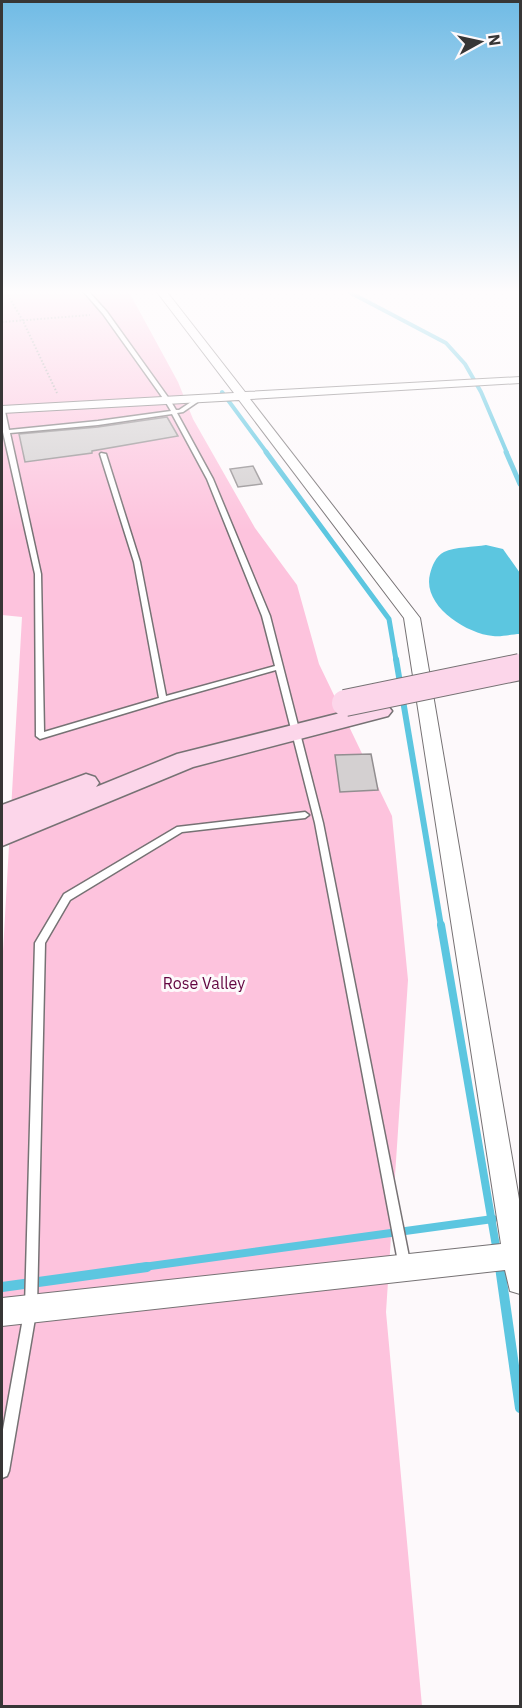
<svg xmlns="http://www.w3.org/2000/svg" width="522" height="1708" font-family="'IBM Plex Sans',sans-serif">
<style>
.green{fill:#fdc3dd}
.water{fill:#5cc6e0}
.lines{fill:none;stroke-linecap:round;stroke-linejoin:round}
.stream-far4{stroke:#5cc6e0;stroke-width:4}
.stream-far3{stroke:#5cc6e0;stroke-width:5}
.stream-far2{stroke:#5cc6e0;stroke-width:6}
.stream-far1{stroke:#5cc6e0;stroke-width:8}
.stream{stroke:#5cc6e0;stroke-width:10}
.building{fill:#d4d0d1;stroke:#928e90;stroke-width:1.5}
.lane-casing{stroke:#767274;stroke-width:3}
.street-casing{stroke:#767274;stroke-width:2}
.secondary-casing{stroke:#767274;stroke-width:3}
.path{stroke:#aba8a9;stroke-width:2;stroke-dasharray:1.5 2;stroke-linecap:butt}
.lane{fill:#fff;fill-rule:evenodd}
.street{fill:#fff;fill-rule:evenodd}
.secondary{fill:#fcd6ea;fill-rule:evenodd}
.secondary-bridge-casing{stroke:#767274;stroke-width:28;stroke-linecap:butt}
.secondary-bridge{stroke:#fcd6ea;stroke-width:26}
.labels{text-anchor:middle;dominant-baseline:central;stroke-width:6;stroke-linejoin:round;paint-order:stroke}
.park-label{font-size:16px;fill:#630641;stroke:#fdf9fb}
</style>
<rect width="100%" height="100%" fill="#fdf9fb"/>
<path class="green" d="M 2,292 L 129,292 L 178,382 L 193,419 L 255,528 L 297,585 L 319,664 L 392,816 L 408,980 L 386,1312 L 422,1706 L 2,1706 L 2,969 L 22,617 L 2,615 Z"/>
<path class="water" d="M 486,545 L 503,549 L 520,573 L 520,634 C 512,634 502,637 493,636 C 465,633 422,605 430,574 C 432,566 436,556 444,552 C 455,547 474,547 486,545 Z"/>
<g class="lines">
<g class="stream-far4">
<path d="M 349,292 L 446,343 L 465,364 L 481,392 L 507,453"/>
<path d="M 222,392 L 267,453"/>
</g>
<g class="stream-far3">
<path d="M 266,452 L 389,619 L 396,660"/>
<path d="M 506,452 L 520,484"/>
</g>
<path class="stream-far2" d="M 396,659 L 441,926"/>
<g class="stream-far1">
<path d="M 441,925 L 497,1252"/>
<path d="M 499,1263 L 500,1268"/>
<path d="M 136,1268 L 493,1219"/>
</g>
<g class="stream">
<path d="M 500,1267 L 520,1408"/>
<path d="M 2,1287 L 147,1267"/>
</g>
</g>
<g class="building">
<path d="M 167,417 L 178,436 L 92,451 L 92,453 L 25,462 L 19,434 L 98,427 Z"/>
<path d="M 253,466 L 262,484 L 238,487 L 230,469 Z"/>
<path d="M 371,754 L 378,790 L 340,792 L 335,755 Z"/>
</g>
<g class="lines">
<defs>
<g id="lane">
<path d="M 84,292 L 89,292 L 107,312 L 170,400 L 176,410 L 179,410 L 197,398 L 202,399 L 183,412 L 177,413 L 213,479 L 270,616 L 323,823 L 411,1267 L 409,1271 L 405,1273 L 401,1271 L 399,1267 L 315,823 L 276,670 L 166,701 L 40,739 L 36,736 L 35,574 L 3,432 L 2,409 L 5,411 L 9,430 L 98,421 L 171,411 L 165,401 L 103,314 ZM 172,414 L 207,479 L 262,616 L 275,666 L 166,696 L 140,562 L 106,454 L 101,453 L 100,454 L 134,562 L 159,698 L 44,732 L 41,574 L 10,433 L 98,425 Z"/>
<path d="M 305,812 L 309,815 L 305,818 L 182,832 L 70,900 L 45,943 L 37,1307 L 9,1471 L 7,1476 L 2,1478 L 2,1435 L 25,1307 L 35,943 L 64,894 L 177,827 Z"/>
</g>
<path id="street" d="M 157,292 L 167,292 L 245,392 L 520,377 L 520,383 L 250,399 L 420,618 L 520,1205 L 520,1294 L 510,1291 L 505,1270 L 2,1326 L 2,1298 L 501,1244 L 404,618 L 239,400 L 2,413 L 2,406 L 234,393 Z"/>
<path id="secondary" d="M 380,703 L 388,706 L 392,711 L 388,716 L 193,767 L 2,846 L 2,805 L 86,774 L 95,777 L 99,783 L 96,787 L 177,754 Z"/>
</defs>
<use href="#lane" class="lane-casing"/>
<use href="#street" class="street-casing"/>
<use href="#secondary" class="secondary-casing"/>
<g class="path">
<path d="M 6,292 L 23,321 L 57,393"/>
<path d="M 2,322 L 90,315"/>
</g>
<use href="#lane" class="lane"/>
<use href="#street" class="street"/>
<use href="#secondary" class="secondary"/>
<defs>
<path id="secondary-bridge" d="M 345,703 L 520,667"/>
</defs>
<use href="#secondary-bridge" class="secondary-bridge-casing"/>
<use href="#secondary-bridge" class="secondary-bridge"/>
</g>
<linearGradient id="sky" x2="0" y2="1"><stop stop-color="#70bbe5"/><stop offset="0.55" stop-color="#fefcfd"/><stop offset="1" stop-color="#fefcfd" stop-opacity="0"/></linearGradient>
<rect width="522" height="531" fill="url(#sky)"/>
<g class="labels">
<g class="park-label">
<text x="204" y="983">Rose Valley</text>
</g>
</g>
<rect width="522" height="1708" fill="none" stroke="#373636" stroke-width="6"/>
<g transform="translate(480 42) rotate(82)" stroke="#fdf9fb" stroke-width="4.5" paint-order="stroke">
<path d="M0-4.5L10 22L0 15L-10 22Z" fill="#373636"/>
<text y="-9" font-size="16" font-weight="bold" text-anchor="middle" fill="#373636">N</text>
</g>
</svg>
